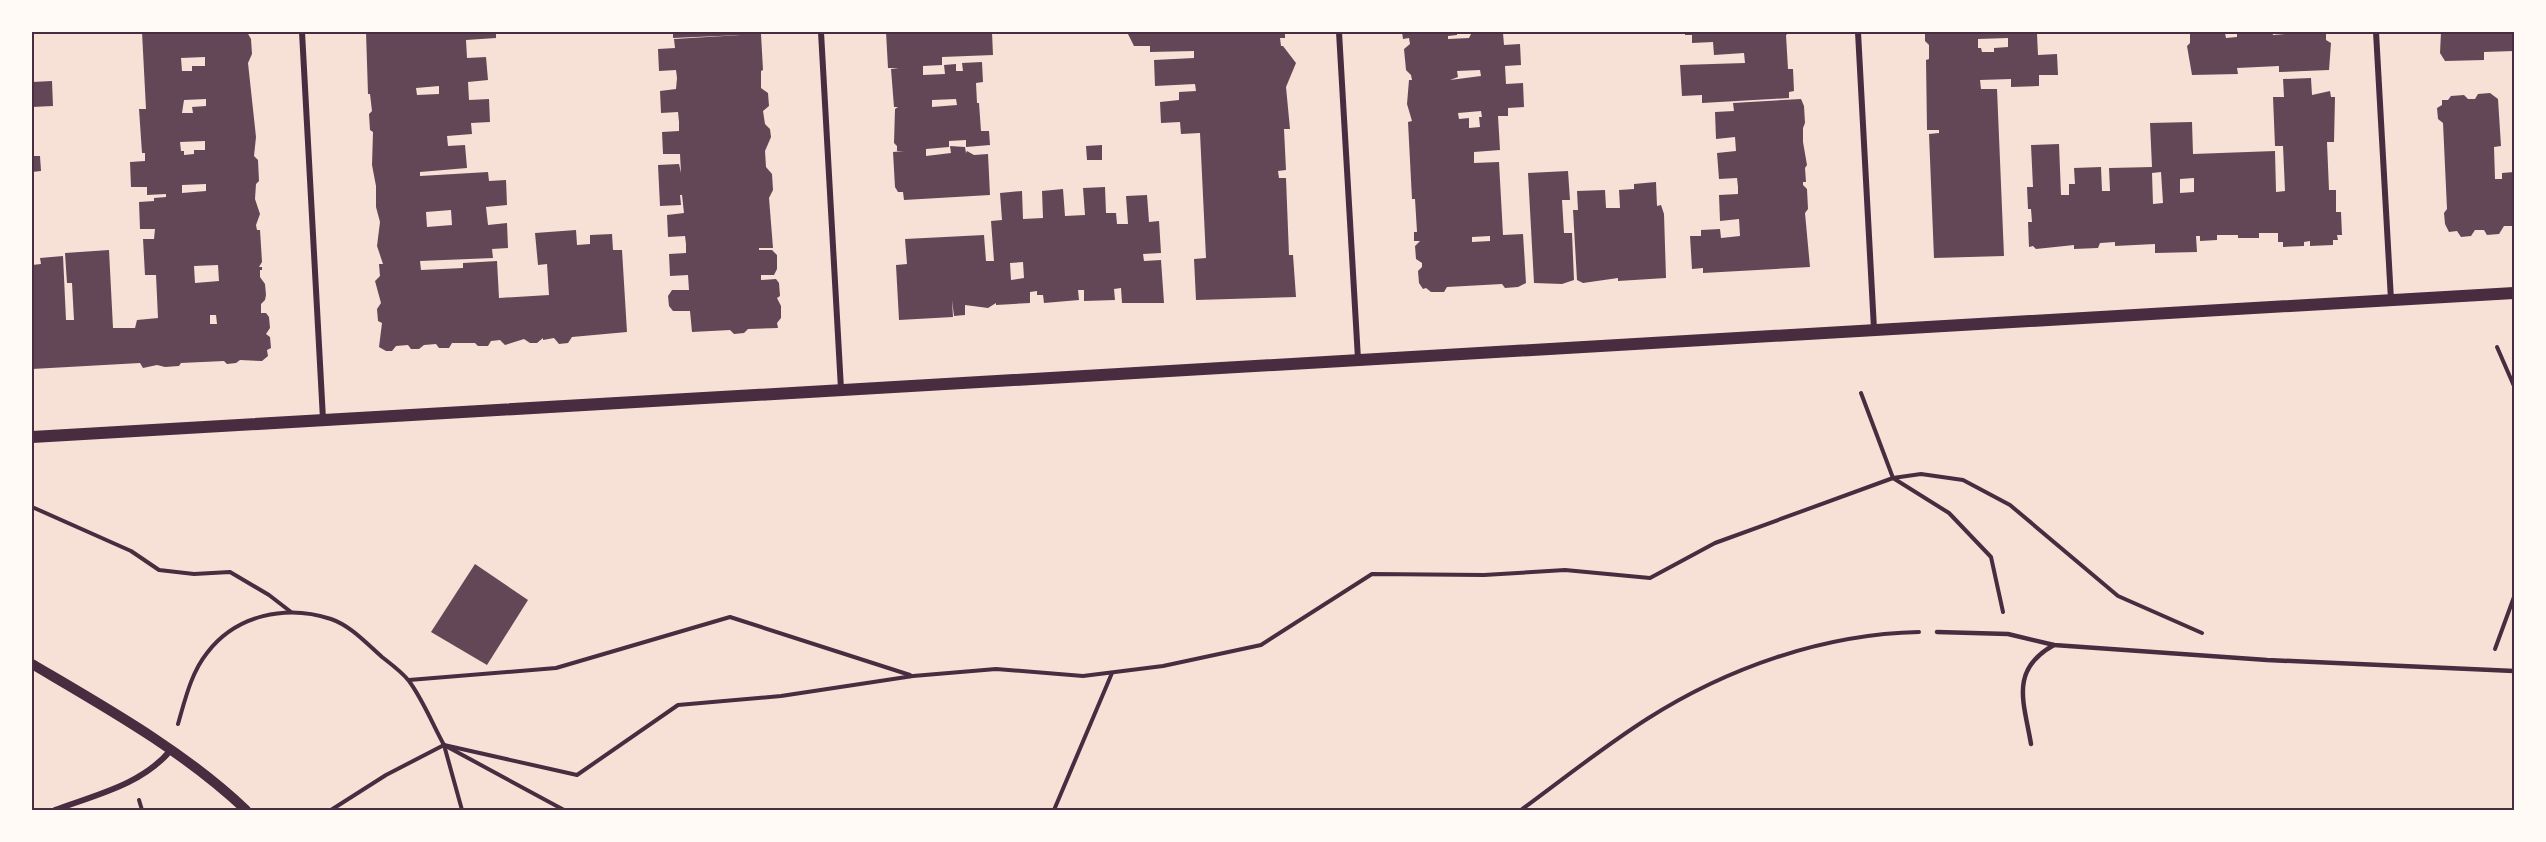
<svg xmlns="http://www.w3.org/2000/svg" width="2546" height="842" font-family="Helvetica,sans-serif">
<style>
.building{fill:#644757;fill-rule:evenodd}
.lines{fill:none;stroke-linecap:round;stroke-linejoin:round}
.path{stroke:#4a2c40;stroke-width:4}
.service{stroke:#4a2c40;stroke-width:4.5}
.minor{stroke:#4a2c40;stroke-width:6}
.tertiary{stroke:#4a2c40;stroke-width:10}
.secondary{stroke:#4a2c40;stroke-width:12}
.neatline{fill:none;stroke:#4a2c40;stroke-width:2}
</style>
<rect width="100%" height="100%" fill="#f7e1d7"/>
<g class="building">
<path d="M 142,32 L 247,32 L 251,39 L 252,54 L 248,63 L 256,137 L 254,156 L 258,160 L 259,181 L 256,184 L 255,199 L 260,214 L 256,225 L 257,230 L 260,230 L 262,262 L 259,267 L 262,267 L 262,270 L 260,270 L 260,277 L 265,284 L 266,295 L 265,300 L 261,304 L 261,313 L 266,313 L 269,317 L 270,328 L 266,334 L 270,337 L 271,348 L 267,350 L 268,356 L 262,361 L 240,360 L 236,363 L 227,364 L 224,361 L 181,363 L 179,366 L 165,367 L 157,365 L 143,368 L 140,363 L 32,369 L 32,265 L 41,264 L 40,258 L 63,256 L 66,320 L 74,320 L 72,283 L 67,283 L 65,253 L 109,250 L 113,328 L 135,328 L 137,320 L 158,318 L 156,275 L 145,275 L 143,239 L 154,239 L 155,229 L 140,229 L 139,202 L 154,201 L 154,198 L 166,197 L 166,194 L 147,195 L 147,187 L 131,187 L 130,162 L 145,161 L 145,153 L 142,153 L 139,109 L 146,109 ZM 205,57 L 205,66 L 192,66 L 192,71 L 182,71 L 181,58 ZM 206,99 L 206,106 L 192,107 L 193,113 L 182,113 L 184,100 ZM 205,141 L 205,150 L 194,150 L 194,154 L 184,155 L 184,151 L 181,151 L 180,142 ZM 206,184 L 206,191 L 182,193 L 182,185 ZM 218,265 L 219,281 L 195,283 L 194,266 ZM 210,315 L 216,315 L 217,324 L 210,324 Z"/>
<path d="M 366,32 L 496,32 L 496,38 L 466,40 L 467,58 L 486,57 L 488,80 L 468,82 L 469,100 L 489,99 L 490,122 L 471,123 L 472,134 L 447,136 L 448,146 L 465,145 L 467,168 L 420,172 L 420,176 L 488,172 L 489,181 L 506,180 L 507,205 L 486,207 L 488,225 L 507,223 L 508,248 L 492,249 L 493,258 L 420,261 L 421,270 L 463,268 L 463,263 L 497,261 L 499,298 L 549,295 L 547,264 L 538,265 L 535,233 L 576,230 L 577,245 L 590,244 L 590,235 L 612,234 L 613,250 L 622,250 L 627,332 L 572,337 L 568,343 L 559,344 L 554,338 L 543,340 L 543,338 L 537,343 L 530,343 L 524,339 L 505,345 L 500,340 L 491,341 L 488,346 L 478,346 L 475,343 L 452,343 L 449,348 L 439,348 L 436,344 L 424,345 L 419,349 L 411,349 L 408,345 L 396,346 L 392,351 L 386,351 L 379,347 L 382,323 L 378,321 L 377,309 L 381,303 L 375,281 L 380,276 L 379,264 L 383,264 L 377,246 L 380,222 L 376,207 L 376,186 L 372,165 L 373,132 L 370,130 L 369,114 L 372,111 L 370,94 L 368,94 ZM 439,86 L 439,94 L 417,95 L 416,88 ZM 451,210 L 452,225 L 427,227 L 426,212 Z"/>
<path d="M 673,32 L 758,32 L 761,34 L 763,70 L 761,71 L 761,88 L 768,93 L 769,106 L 763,111 L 765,124 L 770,129 L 771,137 L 765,151 L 766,167 L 772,174 L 773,190 L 769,198 L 773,248 L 759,248 L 759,250 L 772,250 L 777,255 L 777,269 L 774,275 L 761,275 L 761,280 L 776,279 L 779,283 L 780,296 L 777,298 L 781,306 L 781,318 L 777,323 L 778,328 L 748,329 L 744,333 L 734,334 L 730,330 L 692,332 L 690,311 L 673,311 L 669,306 L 668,296 L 672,290 L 689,290 L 688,275 L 670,276 L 669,254 L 686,253 L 686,244 L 685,236 L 668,237 L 667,215 L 684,213 L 682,195 L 680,195 L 681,205 L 660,206 L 658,165 L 679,164 L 681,173 L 680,154 L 663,154 L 662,132 L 679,131 L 679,122 L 678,112 L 661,113 L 660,91 L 676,89 L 677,78 L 676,70 L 659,71 L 658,49 L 675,48 L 674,39 L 741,35 L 673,38 Z"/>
<path d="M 886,32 L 992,32 L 993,55 L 942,57 L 942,65 L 923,66 L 923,75 L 945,74 L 944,65 L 956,64 L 956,71 L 963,71 L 962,63 L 982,62 L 983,82 L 976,83 L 977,103 L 979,103 L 981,131 L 989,131 L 990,145 L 966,147 L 966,140 L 949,141 L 949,147 L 926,149 L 926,156 L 951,153 L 950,146 L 965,147 L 966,153 L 967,151 L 974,155 L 988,154 L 990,195 L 904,200 L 903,192 L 898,192 L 895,187 L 893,152 L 904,151 L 897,151 L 897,146 L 894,143 L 895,109 L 898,107 L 894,107 L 891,69 L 899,68 L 888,68 ZM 956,99 L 957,105 L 932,107 L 932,100 Z"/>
<path d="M 1127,32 L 1285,32 L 1285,38 L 1280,38 L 1281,46 L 1283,46 L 1296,63 L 1286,87 L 1290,129 L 1284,129 L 1286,170 L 1278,171 L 1279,178 L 1286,178 L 1289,255 L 1293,255 L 1296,297 L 1196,300 L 1194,259 L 1206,258 L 1200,133 L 1181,134 L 1180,122 L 1161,123 L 1160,102 L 1179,100 L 1179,92 L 1196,91 L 1195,84 L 1155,86 L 1154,60 L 1194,58 L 1194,51 L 1150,52 L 1150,46 L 1134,46 Z"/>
<path d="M 1402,32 L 1457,32 L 1457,35 L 1448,36 L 1448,39 L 1469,38 L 1472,32 L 1488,32 L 1489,34 L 1503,33 L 1504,45 L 1520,44 L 1521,65 L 1505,66 L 1506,84 L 1523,83 L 1524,107 L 1508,108 L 1508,116 L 1498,116 L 1500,150 L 1474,152 L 1474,163 L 1499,162 L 1503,235 L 1523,234 L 1526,283 L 1518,287 L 1505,288 L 1502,284 L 1447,287 L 1444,292 L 1431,292 L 1426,288 L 1423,289 L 1419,283 L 1418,271 L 1422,267 L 1422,263 L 1416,259 L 1415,246 L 1420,241 L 1414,241 L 1414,232 L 1417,232 L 1415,199 L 1412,199 L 1408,122 L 1412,121 L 1407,104 L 1409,80 L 1412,80 L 1411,75 L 1406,70 L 1404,49 L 1410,44 L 1409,38 L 1403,39 ZM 1480,70 L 1481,76 L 1450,80 L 1458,77 L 1457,71 ZM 1481,111 L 1482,117 L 1479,117 L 1480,127 L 1469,128 L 1469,118 L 1459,119 L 1458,113 ZM 1490,236 L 1490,241 L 1472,242 L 1472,237 Z"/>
<path d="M 1685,32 L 1790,32 L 1786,35 L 1788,69 L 1793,69 L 1794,91 L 1789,92 L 1789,98 L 1702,103 L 1702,95 L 1682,96 L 1680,65 L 1745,63 L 1744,53 L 1714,55 L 1713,42 L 1692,43 L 1692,35 L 1685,35 Z"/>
<path d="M 1925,32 L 2060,32 L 2060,33 L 2037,34 L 2038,55 L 2057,54 L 2058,75 L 2039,75 L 2039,86 L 2011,87 L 2011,79 L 1980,80 L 1981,89 L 1997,89 L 2004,256 L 1934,258 L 1929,134 L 1939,133 L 1939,130 L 1927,130 L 1926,60 L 1929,59 L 1929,45 L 1925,41 ZM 2008,38 L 2008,47 L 1994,48 L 1994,52 L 1982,52 L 1981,48 L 1978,48 L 1978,39 Z"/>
<path d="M 2237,32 L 2272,32 L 2273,35 L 2285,34 L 2284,32 L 2326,32 L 2326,40 L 2331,43 L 2329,70 L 2279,72 L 2279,66 L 2237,68 L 2238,74 L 2192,75 L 2187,46 L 2190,43 L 2190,34 L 2225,33 L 2226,38 L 2237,37 Z"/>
<path d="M 2441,32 L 2514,32 L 2514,51 L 2484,52 L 2484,60 L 2445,61 L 2440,53 Z"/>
<path d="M 2311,78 L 2312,95 L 2330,91 L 2331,97 L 2335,97 L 2334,142 L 2327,142 L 2329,190 L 2336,190 L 2336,212 L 2341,212 L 2342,235 L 2337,235 L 2338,240 L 2333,240 L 2333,245 L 2310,246 L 2310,241 L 2304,242 L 2304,246 L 2283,247 L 2283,242 L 2278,242 L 2278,233 L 2259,233 L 2259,238 L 2238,238 L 2238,235 L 2217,235 L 2217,240 L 2200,241 L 2200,236 L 2196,236 L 2197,252 L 2155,253 L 2155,244 L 2115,246 L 2115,242 L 2100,243 L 2098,248 L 2074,249 L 2074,245 L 2036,249 L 2033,246 L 2029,247 L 2028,222 L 2032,222 L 2031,209 L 2028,209 L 2027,187 L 2033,187 L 2031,145 L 2059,144 L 2061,195 L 2069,195 L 2069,184 L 2075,184 L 2074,168 L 2101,167 L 2102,191 L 2110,191 L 2109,168 L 2152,167 L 2150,123 L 2192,122 L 2193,154 L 2275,151 L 2276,192 L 2285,191 L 2283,146 L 2275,146 L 2273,97 L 2284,97 L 2283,79 ZM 2161,172 L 2163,203 L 2153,204 L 2152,173 ZM 2194,178 L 2194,192 L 2180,193 L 2180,179 Z"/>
<path d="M 52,81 L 53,106 L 32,107 L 32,82 Z"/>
<path d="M 2490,93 L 2498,99 L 2501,146 L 2494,147 L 2495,179 L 2502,179 L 2502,173 L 2514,172 L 2514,226 L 2504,226 L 2499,234 L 2487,235 L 2484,230 L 2475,230 L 2471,236 L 2461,237 L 2457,231 L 2449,232 L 2445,224 L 2444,213 L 2447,209 L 2443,123 L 2438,119 L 2437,108 L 2442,105 L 2442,100 L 2448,100 L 2451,96 L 2464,95 L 2468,99 L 2475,99 L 2478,94 Z"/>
<path d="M 1801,99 L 1804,106 L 1805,123 L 1803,128 L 1803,142 L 1807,165 L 1805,168 L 1806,182 L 1803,182 L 1803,185 L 1807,189 L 1808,209 L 1805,213 L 1810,267 L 1703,273 L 1703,268 L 1692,269 L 1690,236 L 1701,236 L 1701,230 L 1720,229 L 1721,238 L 1740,236 L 1739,219 L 1720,221 L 1719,195 L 1738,194 L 1738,187 L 1737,178 L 1719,179 L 1717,153 L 1736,151 L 1735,137 L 1716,139 L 1715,112 L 1734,111 L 1733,103 Z"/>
<path d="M 1102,145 L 1102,160 L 1087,160 L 1086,146 Z"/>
<path d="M 32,156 L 40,156 L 41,171 L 32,172 Z"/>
<path d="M 1568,171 L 1570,200 L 1562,200 L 1564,233 L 1572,233 L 1574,280 L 1562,284 L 1534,283 L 1528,173 Z"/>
<path d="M 1656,182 L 1657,206 L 1661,205 L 1664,214 L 1666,278 L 1618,281 L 1618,278 L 1583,283 L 1577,280 L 1573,210 L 1578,210 L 1577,191 L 1605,190 L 1606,208 L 1620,208 L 1619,190 L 1634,189 L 1634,184 Z"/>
<path d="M 1105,187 L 1106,213 L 1116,213 L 1117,224 L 1128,224 L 1126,196 L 1147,195 L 1149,222 L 1159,221 L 1161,253 L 1143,254 L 1144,261 L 1161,260 L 1164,303 L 1122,303 L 1121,288 L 1114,289 L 1115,300 L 1084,301 L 1084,290 L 1078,290 L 1079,300 L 1044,303 L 1043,295 L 1037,295 L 1037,291 L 1030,292 L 1030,303 L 996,305 L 996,303 L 988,308 L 965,305 L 965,315 L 954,316 L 952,300 L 953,317 L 899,320 L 896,265 L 907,264 L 905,239 L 984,235 L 986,261 L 994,261 L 991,221 L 1002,220 L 1000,193 L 1022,191 L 1023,219 L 1043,218 L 1042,191 L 1063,189 L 1065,216 L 1085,215 L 1083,188 ZM 1023,262 L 1024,278 L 1011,280 L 1010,263 Z"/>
<path d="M 475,564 L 528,600 L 487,665 L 431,632 Z"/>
</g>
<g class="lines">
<g class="path">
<path d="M 2497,347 L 2514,386"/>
<path d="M 1861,393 L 1893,478 L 1949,513 L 1991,557 L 2003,612"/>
<path d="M 32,507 L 131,551 L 159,570 L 194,574 L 230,572 L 269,595 L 291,612"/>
<path d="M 2495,649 L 2514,597"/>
<path d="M 409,680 L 556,668 L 730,617 L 910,675"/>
<path d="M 178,724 C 185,700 191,673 207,653 C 236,615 286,604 331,619 C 351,626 366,643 382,657 C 391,664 402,672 409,681 C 423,700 433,725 444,745 L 577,775 L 678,705 L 781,696 L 913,676 L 996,669 L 1083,676 L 1163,666 L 1261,645 L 1372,574 L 1484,575 L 1565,570 L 1650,578 L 1715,543 L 1893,478 L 1921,474 L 1963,480 L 2010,505 L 2118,596 L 2202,633"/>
<path d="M 444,745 L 462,810"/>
<path d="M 139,800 L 142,810"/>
<path d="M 331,810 L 386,775 L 444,745 L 564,810"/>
<path d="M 1054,810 L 1112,673"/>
<path d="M 1521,810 C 1562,780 1603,747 1647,719 C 1727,668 1823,634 1919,632"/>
</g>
<g class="service">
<path d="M 1937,632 L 2008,634 L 2054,645 L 2267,660 L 2514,671"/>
<path d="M 2031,744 C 2024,702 2009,670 2054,645"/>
</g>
<g class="minor">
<path d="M 302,32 L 323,419"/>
<path d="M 821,32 L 841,389"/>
<path d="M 1339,32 L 1358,359"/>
<path d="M 1858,32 L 1874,329"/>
<path d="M 2376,32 L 2391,300"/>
<path d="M 55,810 C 95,795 141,785 170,751"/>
</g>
<path class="tertiary" d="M 32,664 C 105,707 184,751 246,810"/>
<path class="secondary" d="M 32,437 L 2514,293"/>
</g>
<rect width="2546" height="842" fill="none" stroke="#fffaf5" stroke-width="66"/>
<rect x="33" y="33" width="2480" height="776" class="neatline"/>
</svg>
